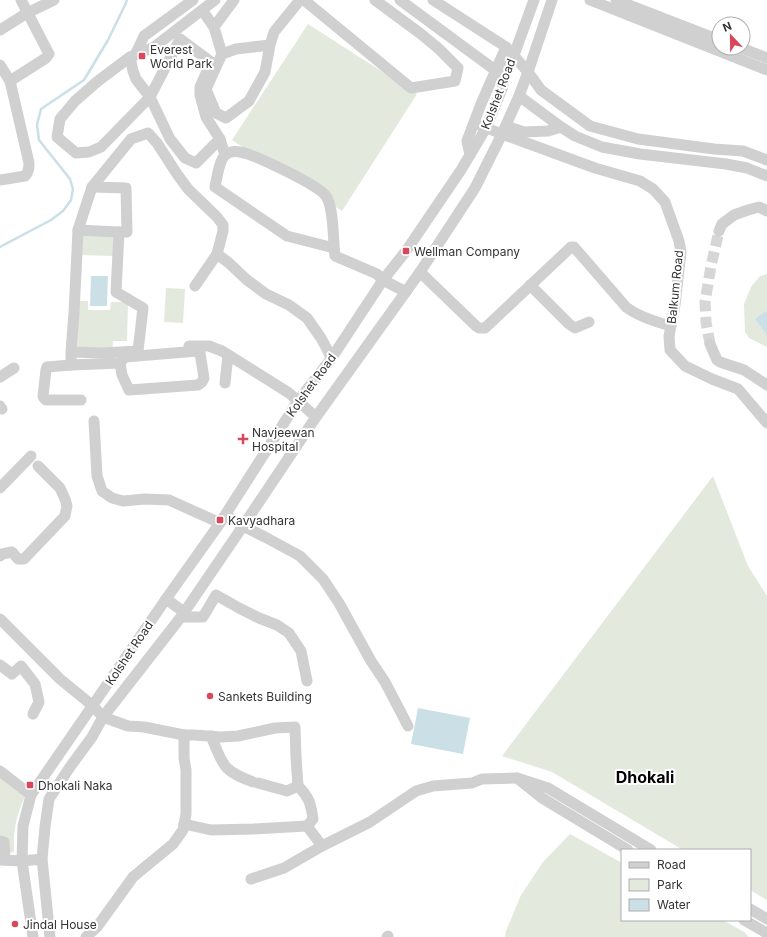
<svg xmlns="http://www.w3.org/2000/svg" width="767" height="937" font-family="Inter,sans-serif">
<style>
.green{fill:#e3e9dd}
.water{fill:#cbdfe7}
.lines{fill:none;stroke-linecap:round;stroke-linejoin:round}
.stream{stroke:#cbdfe7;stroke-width:2.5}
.minor-tunnel{stroke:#d6d6d6;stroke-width:11;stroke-dasharray:11 5.5;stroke-linecap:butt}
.minor{stroke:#d0d0d0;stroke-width:11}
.poi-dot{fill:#d8475c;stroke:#fff;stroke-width:1.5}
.labels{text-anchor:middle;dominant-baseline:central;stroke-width:4;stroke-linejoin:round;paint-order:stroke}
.poi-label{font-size:12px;fill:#333;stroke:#fff;text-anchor:start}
.street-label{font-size:12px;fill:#333;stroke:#fff}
.district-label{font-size:16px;font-weight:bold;fill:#000;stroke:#fff}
</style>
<rect width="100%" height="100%" fill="#fff"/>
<g class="green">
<path d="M 308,24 L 417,94 L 342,211 L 232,140 Z"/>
<path d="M 82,235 L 113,235 L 113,256 L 81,255 Z"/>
<path d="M 767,274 L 767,347 L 749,338 L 745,332 L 744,304 L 751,287 L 760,276 Z"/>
<path d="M 166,288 L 185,289 L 183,323 L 164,322 Z"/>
<path d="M 78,301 L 88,301 L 88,310 L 110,310 L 111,302 L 128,302 L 127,341 L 113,341 L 112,357 L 77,356 Z"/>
<path d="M 713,476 L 748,566 L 767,596 L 767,900 L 750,890 L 750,850 L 683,850 L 552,772 L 502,756 Z"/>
<path d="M 0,777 L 25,796 C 16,816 13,831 14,852 L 0,854 Z"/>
<path d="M 570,834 L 622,863 L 622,920 L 723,920 L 744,932 L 749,937 L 505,937 L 506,931 L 521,895 L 543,862 Z"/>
</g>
<g class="water">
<path d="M 91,276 L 108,276 L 107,306 L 90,306 Z"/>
<path d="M 766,311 L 767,313 L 767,335 L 755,319 Z"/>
<path d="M 418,708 L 470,718 L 463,754 L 411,744 Z"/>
</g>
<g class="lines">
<path class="stream" d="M 0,247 L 51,220 L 63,211 L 71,200 L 73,189 L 70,179 L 39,140 L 37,125 L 41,109 L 84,80 L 108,40 L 125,5 L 127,0"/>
<path class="minor-tunnel" d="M 710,344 L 706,322 L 705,302 L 711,266 L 719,231"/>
<g class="minor">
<path d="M 215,0 L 154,47 L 130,57 L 133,71 L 136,79 L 150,97 L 170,139 L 185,158 L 196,163 L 220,139"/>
<path d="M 304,0 L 411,88 L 455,81 L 458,68 L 439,49 L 421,34 L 375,0"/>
<path d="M 400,0 L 495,70 L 505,75"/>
<path d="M 433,0 L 506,47 L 528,72 L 541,90 L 590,126 L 638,139 L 714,149 L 743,151 L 767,160"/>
<path d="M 590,0 L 767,70"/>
<path d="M 616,0 L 719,40"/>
<path d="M 202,10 L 214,27 L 222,54"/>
<path d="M 214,27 L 234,0"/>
<path d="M 0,30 L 27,13 L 54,0"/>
<path d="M 270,45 L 236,49 L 222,54 L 206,89 L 216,113 L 226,118 L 249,101 L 265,72 L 270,45 L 274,32 L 300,0"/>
<path d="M 741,48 L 767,58"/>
<path d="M 135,55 L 144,36 L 193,0"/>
<path d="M 130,57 L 98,81 L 75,101 L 60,119 L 57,137 L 76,153 L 89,152 L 101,147 L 150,97 L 180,39 L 211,62 L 200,87 L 200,95 L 206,117 L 220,139 L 225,155"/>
<path d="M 0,65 L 10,81"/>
<path d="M 519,96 L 561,127 L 575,136 L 602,147 L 640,154 L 726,164 L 747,168 L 767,176"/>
<path d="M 474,123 L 502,134 L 595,168 L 640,181 L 653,189 L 665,202 L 679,241 L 681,252 L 675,305 L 669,336 L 670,350 L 685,366 L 712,379 L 738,389 L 767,423"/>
<path d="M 506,126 L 524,132 L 548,131 L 561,127"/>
<path d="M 470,155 L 467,141 L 481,104 L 506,47"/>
<path d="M 0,180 L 25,176 C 29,172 29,168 29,163 L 10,81 L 46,58 L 49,54 L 21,0"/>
<path d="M 92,187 L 126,188 L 127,232 L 119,232"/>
<path d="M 78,230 L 92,187 L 131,139 L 148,133 L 157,143 L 177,174 L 188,189 L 217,217 L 223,225 L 223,231 L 217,254 L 229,263 L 247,280 L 266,294 L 289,305 L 307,318 L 321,338 L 329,353 L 331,359"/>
<path d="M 719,231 L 722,224 L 734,215 L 748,210 L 759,207 L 767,211"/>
<path d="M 334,248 L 287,236 L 215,187 C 217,178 219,161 225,155 C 229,152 235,151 240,152 C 254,154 318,185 326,196 C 334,207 333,242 335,256 L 377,274 L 383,280 L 406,292"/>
<path d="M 420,272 L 476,326 L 479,328 L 485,328 L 571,247 L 574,247 L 626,307 C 639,317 656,322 671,326"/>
<path d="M 530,285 L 569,324 L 575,328 L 589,322"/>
<path d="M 195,286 L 217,254"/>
<path d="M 710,344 L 717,360 L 720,362 L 744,370 L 767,385"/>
<path d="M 189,346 L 209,346 L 222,351 L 289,393 L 316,417"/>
<path d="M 71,352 L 102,353 L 138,351 L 143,308 L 116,292 L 119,232 L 78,230 L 74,313 L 71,352 L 71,365"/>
<path d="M 0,377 L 14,368"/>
<path d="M 225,383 L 228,355"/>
<path d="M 81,400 L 46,400 L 44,398 L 43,396 L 46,370 L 47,367 L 71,365 L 120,363 L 122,375 L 129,390 L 198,385 L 202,382 L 204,378 L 200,353 L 198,351 L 125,357 L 120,363"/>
<path d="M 0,406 L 2,409"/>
<path d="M 94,421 L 97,476 L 102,491 L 112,498 L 123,501 L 145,499 L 169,500 L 220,523"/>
<path d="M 0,488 L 31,456"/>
<path d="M 226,515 L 243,526 L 265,537 L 300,556 L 323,579 L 339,603 L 371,661 L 385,682 L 408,726"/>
<path d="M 0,556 L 2,554 L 12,552 L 18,559 L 24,559 L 65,516 L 67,506 L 65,499 L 60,488 L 38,466"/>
<path d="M 166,599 L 184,612"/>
<path d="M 181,617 L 203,617 L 216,595 L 239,608 L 259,618 L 277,625 L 289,633 L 301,651 L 307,681"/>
<path d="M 0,619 L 60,679 L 93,706 L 103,717 L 128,726 L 144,727 L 184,735 L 194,735 L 221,737 L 238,736 L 275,728 L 295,727 L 296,757 L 298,786"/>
<path d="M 0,665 L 12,674 L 21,666 L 35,684 L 39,702 L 33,714"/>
<path d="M 211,736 C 215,745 220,761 227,768 C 234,775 243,778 253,782"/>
<path d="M 0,771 L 31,795"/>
<path d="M 258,783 L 287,791 L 298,786"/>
<path d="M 298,786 C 309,797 311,804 313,819 L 307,826"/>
<path d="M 184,824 L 211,830 L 253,829 L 307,826 L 322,846 L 370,822 L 416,791 L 433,786 L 472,783 L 482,779 L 517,778"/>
<path d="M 0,841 L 4,842 L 5,860"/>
<path d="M 628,850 L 542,798 L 517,778 L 548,788 L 651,850"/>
<path d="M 0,860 L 22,861 L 42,859"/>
<path d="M 251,879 L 284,868 L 322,846"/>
<path d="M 750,909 L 767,919"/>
<path d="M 744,920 L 765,932 L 767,935"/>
<path d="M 33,937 L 22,861 L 23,826 L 31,795 L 166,599 L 220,523 L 298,401 L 331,359 L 383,280 L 406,251 L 461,170 L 486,128 L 502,89 L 505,75 L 514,55 L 534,0"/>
<path d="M 50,937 L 42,859 L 45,827 L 49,799 L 70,767 L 92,737 L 103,717 L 181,617 L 243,526 L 316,417 L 420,272 L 475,188 L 502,134 L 519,96 L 528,72 L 552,0"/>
<path d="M 86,937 L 97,927 L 133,877 L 173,844 L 183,830 L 186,814 L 186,770 L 184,758 L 184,735"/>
<path d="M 387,937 L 388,936"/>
</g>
</g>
<g class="poi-dot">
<rect x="138" y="52" width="8" height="8" rx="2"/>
<rect x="402" y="247" width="8" height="8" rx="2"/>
<path d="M241 433h4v4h4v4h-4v4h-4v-4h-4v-4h4z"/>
<rect x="216" y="516" width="8" height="8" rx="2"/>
<circle cx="210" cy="696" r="4"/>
<rect x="26" y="781" width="8" height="8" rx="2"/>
<circle cx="15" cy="924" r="4"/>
</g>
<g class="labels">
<g class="poi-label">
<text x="150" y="49">Everest<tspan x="150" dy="14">World Park</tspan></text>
<text x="414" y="251">Wellman Company</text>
<text x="252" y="432">Navjeewan<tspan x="252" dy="14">Hospital</tspan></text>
<text x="228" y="520">Kavyadhara</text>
<text x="218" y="696">Sankets Building</text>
<text x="38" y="785">Dhokali Naka</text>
<text x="23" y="924">Jindal House</text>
</g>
<g class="street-label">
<text transform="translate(498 94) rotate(-69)">Kolshet Road</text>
<text transform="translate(675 287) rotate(-84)">Balkum Road</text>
<text transform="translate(311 385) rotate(-54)">Kolshet Road</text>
<text transform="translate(129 653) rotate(-56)">Kolshet Road</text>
</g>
<g class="district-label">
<text x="645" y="777">Dhokali</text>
</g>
</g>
<rect x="621" y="849" width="130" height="72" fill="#ffffff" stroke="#adadad"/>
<rect x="629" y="862" width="20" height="6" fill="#d0d0d0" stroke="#adadad"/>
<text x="657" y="869" font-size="12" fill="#333333">Road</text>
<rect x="629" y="879" width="20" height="12" fill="#e3e9dd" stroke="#adadad"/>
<text x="657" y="889" font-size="12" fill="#333333">Park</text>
<rect x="629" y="899" width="20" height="12" fill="#cbdfe7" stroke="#adadad"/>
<text x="657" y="909" font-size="12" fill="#333333">Water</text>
<g transform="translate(731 36) rotate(338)"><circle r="19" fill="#ffffff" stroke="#adadad"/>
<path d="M0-3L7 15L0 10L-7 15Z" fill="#d8475c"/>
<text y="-6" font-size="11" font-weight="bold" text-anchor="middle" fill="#333333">N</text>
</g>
</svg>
